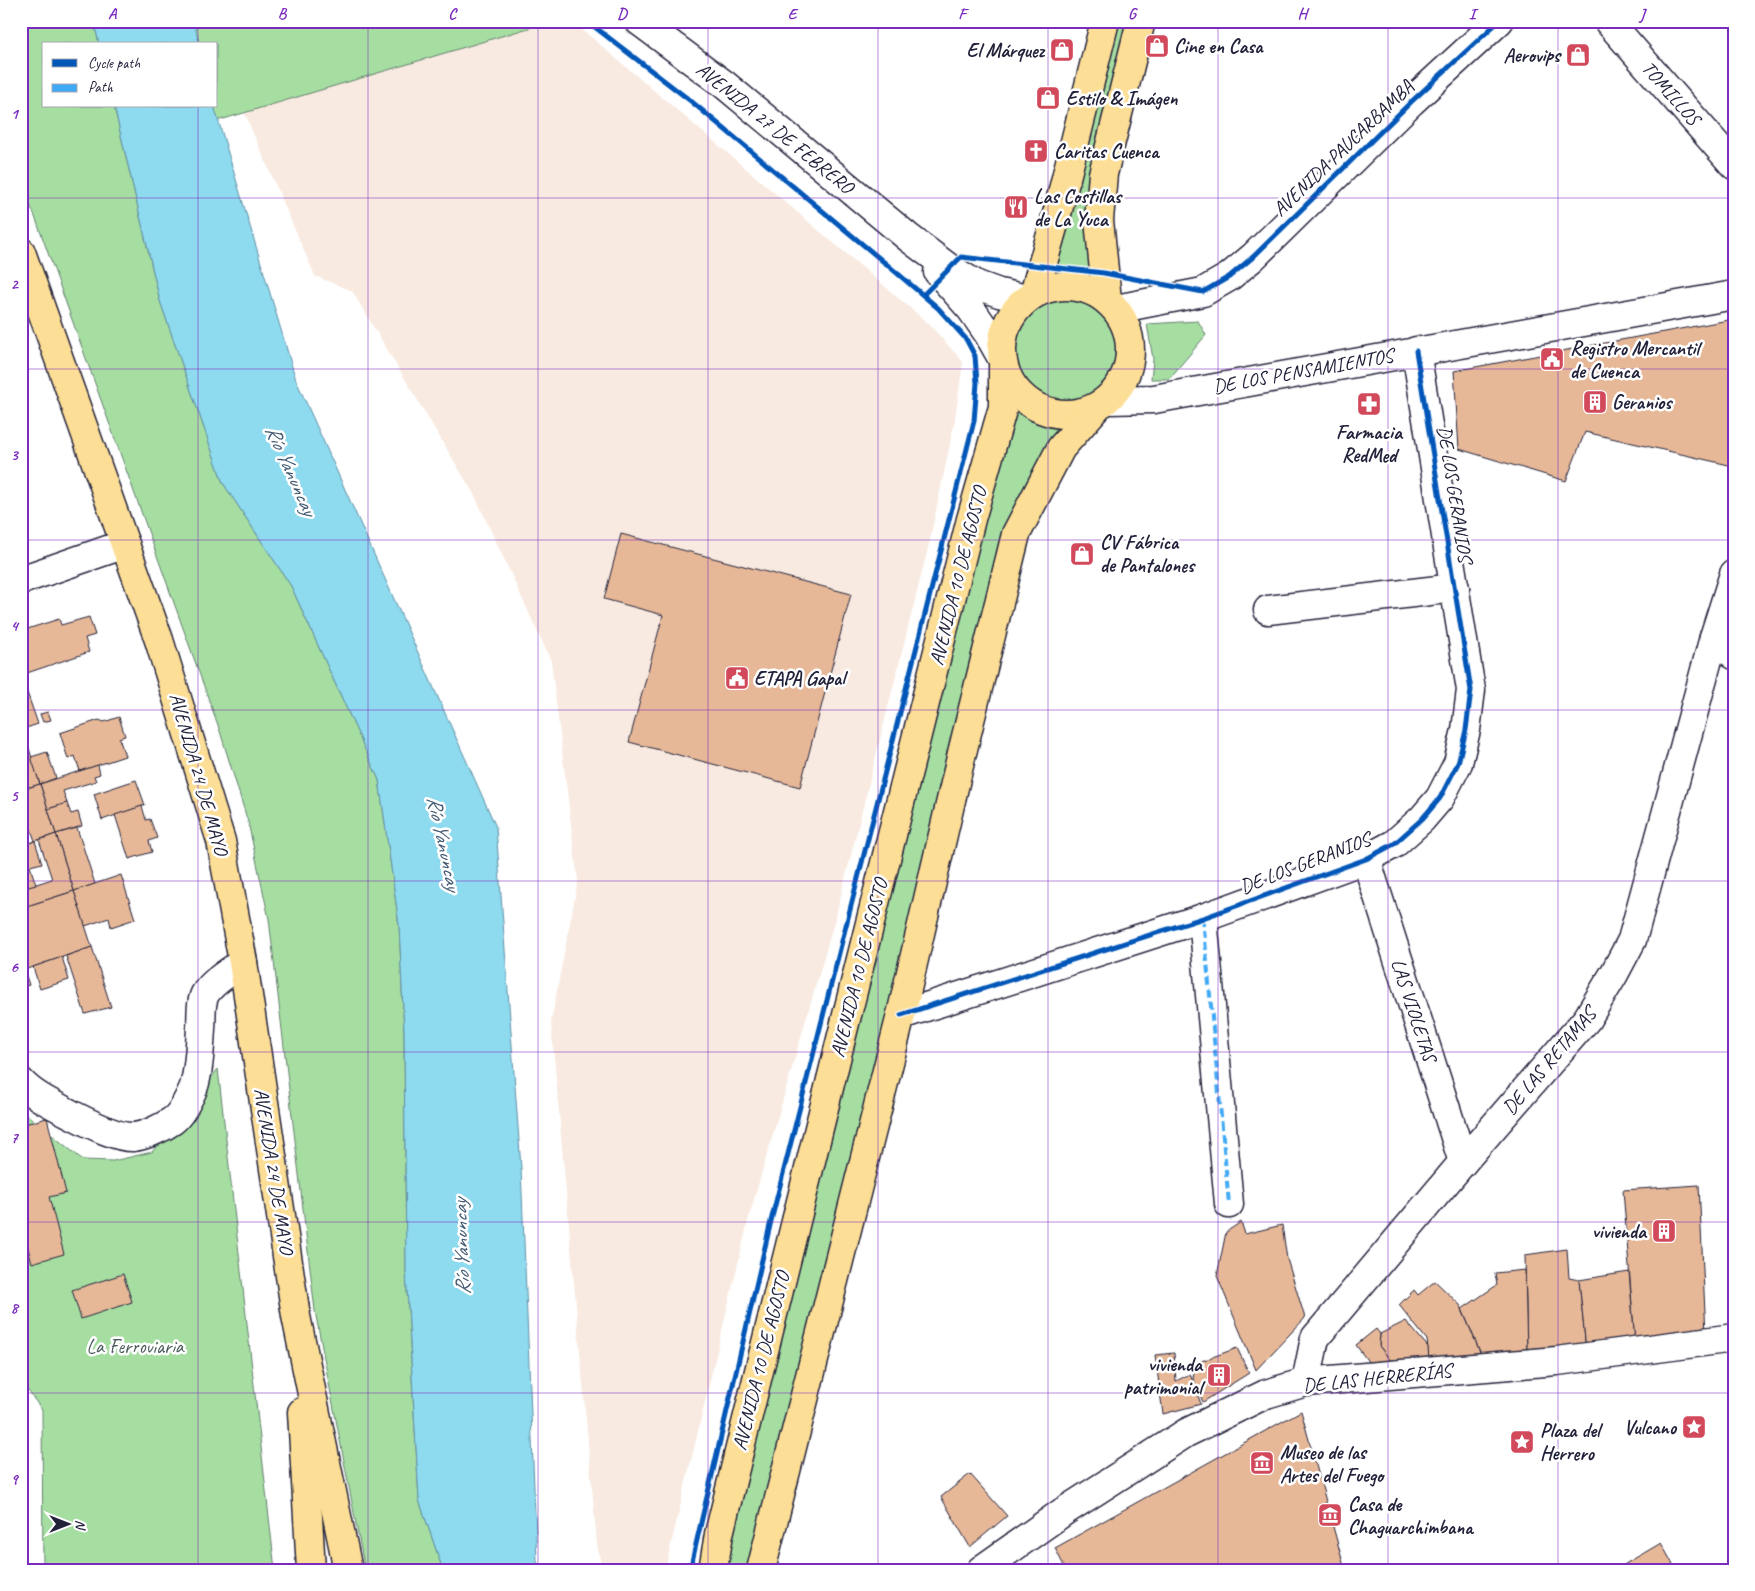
<svg xmlns="http://www.w3.org/2000/svg" width="1755" height="1591" font-family="Caveat,sans-serif">
<style>
.built{fill:#f8eae0}
.green{fill:#a6dea2;stroke:#64806e}
.water{fill:#8edaee;stroke:#6390a6}
.building{fill:#e7b898;stroke:#22223b}
.lines{fill:none;stroke-linecap:round;stroke-linejoin:round}
.minor-casing{stroke:#22223b;stroke-width:31}
.major-casing{stroke:#22223b;stroke-width:31}
.minor{stroke:#fff;stroke-width:28}
.major{stroke:#fdde96;stroke-width:28}
.quiet{stroke:#3fa9f5;stroke-width:4;stroke-dasharray:8 4;stroke-linecap:butt}
.cycleway-casing{stroke:#fff;stroke-width:8}
.cycleway{stroke:#0057b8;stroke-width:5}
.grid{fill:none;stroke:#7b2cbf;stroke-width:1;stroke-opacity:0.55}
.labels{text-anchor:middle;dominant-baseline:central;stroke-width:5;stroke-linejoin:round;paint-order:stroke}
.poi-label{font-size:20px;font-weight:bold;fill:#22223b;stroke:#fff;text-anchor:start}
.street-label{font-size:20px;fill:#22223b;stroke:#fff}
.park-label{font-size:20px;fill:#4a5a5a;stroke:#fff}
.water-label{font-size:21px;font-style:italic;fill:#425971;stroke:#fff}
.neatline{fill:none;stroke:#7b2cbf;stroke-width:2}
.grid-label{font-size:16px;text-anchor:middle;font-weight:bold;fill:#7b2cbf}
</style>
<rect width="100%" height="100%" fill="#fff"/>
<filter id="ink" filterUnits="userSpaceOnUse"><feTurbulence type="fractalNoise" baseFrequency=".02" numOctaves="2"/><feDisplacementMap in="SourceGraphic" scale="10" xChannelSelector="R" yChannelSelector="G"/><feConvolveMatrix kernelMatrix="1 2 1 2 8 2 1 2 1" color-interpolation-filters="sRGB"/></filter>
<g filter="url(#ink)">
<path class="built" d="M 552,21 L 572,21 L 929,324 L 963,362 L 954,425 L 929,544 L 835,919 L 749,1217 L 665,1570 L 602,1570 L 597,1544 L 551,1022 L 578,881 L 551,661 L 475,496 L 352,291 L 315,276 L 244,112 Z"/>
<g class="green">
<path d="M 21,21 L 94,21 L 99,44 L 44,44 L 44,106 L 114,106 L 160,301 L 223,483 L 291,586 L 379,780 L 399,925 L 404,1031 L 406,1272 L 419,1500 L 443,1570 L 365,1570 L 315,1311 L 269,919 L 248,822 L 219,728 L 34,214 L 21,184 Z"/>
<path d="M 194,21 L 552,21 L 217,121 L 214,106 L 216,106 L 216,44 L 199,44 Z"/>
<path d="M 1105,21 L 1141,21 L 1096,293 C 1079,286 1064,284 1046,289 Z"/>
<circle cx="1067" cy="350" r="54"/>
<path d="M 1198,321 L 1206,335 L 1169,379 L 1151,379 L 1153,359 L 1147,324 Z"/>
<path d="M 1011,385 C 1033,410 1045,416 1078,414 L 1016,534 L 761,1570 L 713,1570 Z"/>
<path d="M 218,1069 L 275,1570 L 43,1570 L 42,1410 L 21,1381 L 21,1110 L 83,1160 L 113,1161 L 152,1152 Z"/>
</g>
<g class="water">
<path d="M 94,21 L 194,21 L 199,44 L 99,44 Z"/>
<path d="M 114,106 L 214,106 L 296,380 L 496,827 L 521,1168 L 537,1561 L 541,1570 L 443,1570 L 419,1500 L 406,1272 L 404,1031 L 399,925 L 379,780 L 291,586 L 223,483 L 160,301 Z"/>
</g>
<g class="building">
<path d="M 1734,319 L 1733,466 L 1585,432 L 1566,481 L 1459,449 L 1454,371 Z"/>
<path d="M 621,534 L 851,594 L 800,787 L 629,742 L 663,615 L 604,599 Z"/>
<path d="M 89,617 L 95,635 L 85,638 L 89,652 L 21,675 L 21,631 L 59,619 L 61,625 Z"/>
<path d="M 21,675 L 38,724 L 23,729 L 21,724 Z"/>
<path d="M 48,712 L 51,720 L 43,722 L 40,714 Z"/>
<path d="M 119,717 L 125,736 L 119,738 L 125,756 L 80,771 L 75,756 L 68,759 L 60,733 L 99,720 L 104,722 Z"/>
<path d="M 21,729 L 23,729 L 40,784 L 23,789 L 21,785 Z"/>
<path d="M 47,752 L 56,778 L 40,784 L 31,757 Z"/>
<path d="M 98,765 L 100,774 L 94,776 L 96,781 L 63,791 L 67,803 L 48,809 L 40,784 Z"/>
<path d="M 136,780 L 145,805 L 102,820 L 94,794 Z"/>
<path d="M 40,784 L 56,834 L 35,841 L 21,800 L 21,790 Z"/>
<path d="M 67,803 L 71,814 L 78,812 L 82,826 L 56,834 L 48,809 Z"/>
<path d="M 142,806 L 146,820 L 150,819 L 157,838 L 149,841 L 152,852 L 129,859 L 115,815 Z"/>
<path d="M 77,828 L 95,884 L 74,891 L 56,834 Z"/>
<path d="M 21,829 L 26,844 L 21,846 Z"/>
<path d="M 56,834 L 74,891 L 21,908 L 21,889 L 52,879 L 39,840 Z"/>
<path d="M 35,841 L 42,863 L 30,866 L 36,885 L 21,889 L 21,846 Z"/>
<path d="M 121,875 L 135,919 L 111,927 L 109,918 L 85,926 L 74,891 Z"/>
<path d="M 74,891 L 92,947 L 21,971 L 21,908 Z"/>
<path d="M 92,947 L 111,1007 L 85,1014 L 66,956 Z"/>
<path d="M 62,957 L 69,980 L 40,989 L 33,967 Z"/>
<path d="M 24,970 L 29,985 L 21,988 L 21,971 Z"/>
<path d="M 47,1118 L 66,1193 L 49,1197 L 64,1254 L 32,1263 L 21,1222 L 21,1125 Z"/>
<path d="M 1699,1185 L 1706,1334 L 1635,1343 L 1623,1190 Z"/>
<path d="M 1241,1222 L 1245,1234 L 1282,1225 L 1287,1259 L 1305,1318 L 1256,1370 L 1217,1276 L 1226,1232 Z"/>
<path d="M 1567,1249 L 1569,1278 L 1579,1280 L 1586,1350 L 1527,1355 L 1525,1255 Z"/>
<path d="M 1525,1270 L 1527,1355 L 1483,1359 L 1462,1309 L 1497,1285 L 1495,1273 Z"/>
<path d="M 1629,1272 L 1635,1343 L 1586,1350 L 1579,1280 Z"/>
<path d="M 123,1274 L 132,1302 L 81,1319 L 72,1290 Z"/>
<path d="M 1435,1281 L 1460,1305 L 1483,1359 L 1429,1361 L 1427,1340 L 1399,1305 L 1414,1290 L 1418,1295 Z"/>
<path d="M 1406,1321 L 1428,1347 L 1429,1361 L 1391,1361 L 1379,1346 L 1380,1334 Z"/>
<path d="M 1376,1329 L 1380,1334 L 1379,1346 L 1391,1361 L 1369,1363 L 1356,1345 Z"/>
<path d="M 1237,1348 L 1249,1373 L 1203,1402 L 1193,1378 L 1196,1363 Z"/>
<path d="M 1174,1353 L 1176,1381 L 1190,1374 L 1201,1404 L 1163,1414 L 1155,1355 Z"/>
<path d="M 1301,1411 L 1345,1570 L 1066,1570 L 1055,1548 Z"/>
<path d="M 970,1474 L 1007,1516 L 970,1547 L 941,1497 Z"/>
<path d="M 1661,1543 L 1676,1570 L 1615,1570 Z"/>
</g>
<g class="lines">
<defs>
<g id="minor">
<path d="M 639,21 L 725,85 L 909,238 L 949,268 L 977,285 L 999,293 L 1027,299"/>
<path d="M 1608,21 L 1734,165"/>
<path d="M 938,272 L 971,309 L 989,335 L 1002,358"/>
<path d="M 1116,309 L 1203,292 L 1229,277 L 1253,257 L 1411,102 L 1499,21"/>
<path d="M 1108,400 L 1154,399 L 1734,295"/>
<path d="M 21,580 L 125,544"/>
<path d="M 1268,610 L 1455,588"/>
<path d="M 1714,637 L 1734,655"/>
<path d="M 1366,859 L 1463,1162"/>
<path d="M 1203,918 L 1229,1204"/>
<path d="M 901,1015 L 1203,918 L 1366,859 L 1394,844 L 1422,819 L 1440,798 L 1458,763 L 1466,730 L 1471,690 L 1416,351"/>
<path d="M 21,1082 C 34,1096 52,1104 69,1113 C 85,1121 116,1138 133,1137 C 145,1136 162,1128 172,1121 C 181,1115 189,1098 193,1089 C 199,1073 200,1046 201,1028 C 202,1018 200,1004 205,994 C 213,981 231,971 243,962"/>
<path d="M 1306,1382 L 1315,1338 L 1463,1162 L 1587,1019 L 1614,974 L 1632,940 L 1714,637 L 1734,574"/>
<path d="M 981,1570 L 1063,1512 L 1186,1433 L 1266,1394 L 1306,1382 L 1557,1361 L 1734,1338"/>
</g>
<g id="major">
<path d="M 21,252 L 159,640 L 221,841 L 243,962 L 296,1316 L 348,1570"/>
<circle cx="1066" cy="350" r="64"/>
<path d="M 1034,294 L 1058,210 L 1105,21"/>
<path d="M 1107,300 L 1099,220 L 1103,174 L 1141,21"/>
<path d="M 302,1412 L 311,1570"/>
<path d="M 713,1570 L 719,1534 L 739,1452 L 845,1023 L 971,519 L 1003,407 L 1003,367"/>
<path d="M 761,1570 L 901,1015 L 962,753 L 1016,534 L 1061,448 L 1096,408"/>
</g>
</defs>
<use href="#minor" class="minor-casing"/>
<use href="#major" class="major-casing"/>
<use href="#minor" class="minor"/>
<use href="#major" class="major"/>
<path class="quiet" d="M 1203,918 L 1229,1204"/>
<defs>
<g id="cycleway">
<path d="M 587,21 L 692,102 L 897,273 L 938,308 L 966,339 L 975,356 L 977,383 L 974,421 L 771,1221 L 690,1570"/>
<path d="M 923,295 L 961,257 L 1104,273 L 1203,292 L 1229,277 L 1253,257 L 1411,102 L 1499,21"/>
<path d="M 901,1015 L 1203,918 L 1366,859 L 1394,844 L 1422,819 L 1440,798 L 1458,763 L 1466,730 L 1471,690 L 1416,351"/>
</g>
</defs>
<use href="#cycleway" class="cycleway-casing"/>
<use href="#cycleway" class="cycleway"/>
</g>
</g>
<path class="grid" d="M 198,21 L 198,44M 368,21 L 368,1570M 538,21 L 538,1570M 708,21 L 708,1570M 878,21 L 878,1570M 1048,21 L 1048,1570M 1218,21 L 1218,1570M 1388,21 L 1388,1570M 1558,21 L 1558,1570M 198,106 L 198,1570M 21,198 L 1734,198M 21,369 L 1734,369M 21,540 L 1734,540M 21,710 L 1734,710M 21,881 L 1734,881M 21,1052 L 1734,1052M 21,1222 L 1734,1222M 21,1393 L 1734,1393"/>
<defs>
<symbol id="shop-square" viewBox="-11 -11 22 22"><rect x="-9" y="-9" width="18" height="18" rx="4" fill="#d1495b" stroke="#fff"/><path d="M-5-2.5h2.3a2.7 3.5 0 0 1 5.4 0H5L5.5 6h-11ZM-1.5-2.5h3a1.5 2.3 0 0 0-3 0Z" fill="#fff"/></symbol>
<symbol id="church-square" viewBox="-11 -11 22 22"><rect x="-9" y="-9" width="18" height="18" rx="4" fill="#d1495b" stroke="#fff"/><path d="M-1.2-6h2.4v3.5h3.3v2.4h-3.3V6h-2.4V-.1h-3.3v-2.4h3.3Z" fill="#fff"/></symbol>
<symbol id="restaurant-square" viewBox="-11 -11 22 22"><rect x="-9" y="-9" width="18" height="18" rx="4" fill="#d1495b" stroke="#fff"/><path d="M-5-6h1v4h1v-4h1v4h1v-4h1v5L-1.5 .5V6h-2V.5L-5-1ZM5-6V6H3V1.5H1.5Q1.5-4 5-6Z" fill="#fff"/></symbol>
<symbol id="civic-square" viewBox="-11 -11 22 22"><rect x="-9" y="-9" width="18" height="18" rx="4" fill="#d1495b" stroke="#fff"/><path d="M-.6-6.5H3V-4.5H.6V-3L4-1V1h2V6H-6V1h2V-1L-.6-3ZM-1.2 2.5V6h2.4V2.5Z" fill="#fff"/></symbol>
<symbol id="building-square" viewBox="-11 -11 22 22"><rect x="-9" y="-9" width="18" height="18" rx="4" fill="#d1495b" stroke="#fff"/><path d="M-4-6H4V6H1V3H-1V6H-4ZM-2.5-4.3h1.7v1.8h-1.7ZM.8-4.3h1.7v1.8H.8ZM-2.5-1h1.7V.8h-1.7ZM.8-1h1.7V.8H.8Z" fill="#fff"/></symbol>
<symbol id="pharmacy-square" viewBox="-11 -11 22 22"><rect x="-9" y="-9" width="18" height="18" rx="4" fill="#d1495b" stroke="#fff"/><path d="M-2-6h4v4h4v4h-4v4h-4v-4h-4v-4h4Z" fill="#fff"/></symbol>
<symbol id="sight-square" viewBox="-11 -11 22 22"><rect x="-9" y="-9" width="18" height="18" rx="4" fill="#d1495b" stroke="#fff"/><path d="M0-6L1.8-2.2L6-1.7L2.9 1.2L3.7 5.4L0 3.3L-3.7 5.4L-2.9 1.2L-6-1.7L-1.8-2.2Z" fill="#fff"/></symbol>
<symbol id="museum-square" viewBox="-11 -11 22 22"><rect x="-9" y="-9" width="18" height="18" rx="4" fill="#d1495b" stroke="#fff"/><path d="M0-6L6-3V-2H-6V-3ZM-5-1h2V3h-2ZM-1-1h2V3h-2ZM3-1h2V3H3ZM-6 4H6V6H-6Z" fill="#fff"/></symbol>
</defs>
<g fill-rule="evenodd">
<use href="#shop-square" x="1143" y="32" width="28" height="28"/>
<use href="#shop-square" x="1048" y="36" width="28" height="28"/>
<use href="#shop-square" x="1564" y="41" width="28" height="28"/>
<use href="#shop-square" x="1034" y="84" width="28" height="28"/>
<use href="#church-square" x="1022" y="137" width="28" height="28"/>
<use href="#restaurant-square" x="1002" y="193" width="28" height="28"/>
<use href="#civic-square" x="1538" y="345" width="28" height="28"/>
<use href="#building-square" x="1581" y="388" width="28" height="28"/>
<use href="#pharmacy-square" x="1355" y="390" width="28" height="28"/>
<use href="#shop-square" x="1068" y="540" width="28" height="28"/>
<use href="#civic-square" x="723" y="664" width="28" height="28"/>
<use href="#building-square" x="1650" y="1217" width="28" height="28"/>
<use href="#building-square" x="1205" y="1361" width="28" height="28"/>
<use href="#sight-square" x="1680" y="1413" width="28" height="28"/>
<use href="#sight-square" x="1508" y="1428" width="28" height="28"/>
<use href="#museum-square" x="1248" y="1449" width="28" height="28"/>
<use href="#museum-square" x="1316" y="1501" width="28" height="28"/>
</g>
<g class="labels">
<g class="poi-label">
<text x="1174" y="46">Cine en Casa</text>
<text x="1044" y="50" text-anchor="end">El Márquez</text>
<text x="1560" y="55" text-anchor="end">Aerovips</text>
<text x="1066" y="98">Estilo &amp; Imágen</text>
<text x="1054" y="151">Caritas Cuenca</text>
<text x="1034" y="196">Las Costillas<tspan x="1034" dy="23">de La Yuca</tspan></text>
<text x="1570" y="348">Registro Mercantil<tspan x="1570" dy="23">de Cuenca</tspan></text>
<text x="1612" y="402">Geranios</text>
<text x="1369" y="432" text-anchor="middle">Farmacia<tspan x="1369" dy="23">RedMed</tspan></text>
<text x="1100" y="542">CV Fábrica<tspan x="1100" dy="23">de Pantalones</tspan></text>
<text x="754" y="678">ETAPA Gapal</text>
<text x="1646" y="1231" text-anchor="end">vivienda</text>
<text x="1202" y="1364" text-anchor="end">vivienda<tspan x="1202" dy="23">patrimonial</tspan></text>
<text x="1676" y="1427" text-anchor="end">Vulcano</text>
<text x="1540" y="1430">Plaza del<tspan x="1540" dy="23">Herrero</tspan></text>
<text x="1280" y="1452">Museo de las<tspan x="1280" dy="23">Artes del Fuego</tspan></text>
<text x="1348" y="1504">Casa de<tspan x="1348" dy="23">Chaguarchimbana</tspan></text>
</g>
<g class="street-label">
<text transform="translate(1671 93) rotate(49)">TOMILLOS</text>
<text transform="translate(775 128) rotate(39)">AVENIDA 27 DE FEBRERO</text>
<text transform="translate(1343 148) rotate(-44)">AVENIDA PAUCARBAMBA</text>
<text transform="translate(1303 371) rotate(-10)">DE LOS PENSAMIENTOS</text>
<text transform="translate(1455 494) rotate(81)">DE LOS GERANIOS</text>
<text transform="translate(958 576) rotate(-76)">AVENIDA 10 DE AGOSTO</text>
<text transform="translate(199 774) rotate(74)">AVENIDA 24 DE MAYO</text>
<text transform="translate(1305 863) rotate(-21)">DE LOS GERANIOS</text>
<text transform="translate(859 968) rotate(-76)">AVENIDA 10 DE AGOSTO</text>
<text transform="translate(1414 1010) rotate(72)">LAS VIOLETAS</text>
<text transform="translate(1549 1061) rotate(-50)">DE LAS RETAMAS</text>
<text transform="translate(274 1171) rotate(81)">AVENIDA 24 DE MAYO</text>
<text transform="translate(761 1361) rotate(-76)">AVENIDA 10 DE AGOSTO</text>
<text transform="translate(1377 1378) rotate(-6)">DE LAS HERRERÍAS</text>
</g>
<g class="park-label">
<text x="135" y="1346">La Ferroviaria</text>
</g>
<g class="water-label">
<text transform="translate(291 470) rotate(66)">Río Yanuncay</text>
<text transform="translate(444 843) rotate(78)">Río Yanuncay</text>
<text transform="translate(461 1247) rotate(-92)">Río Yanuncay</text>
</g>
</g>
<rect width="1755" height="1591" fill="none" stroke="#fff" stroke-width="55"/>
<rect x="42" y="42" width="175" height="65" fill="#ffffff" stroke="#a7a7b1"/>
<rect x="52" y="59" width="25" height="8" fill="#0057b8" stroke="#a7a7b1"/>
<text x="88" y="68" font-size="15" fill="#22223b">Cycle path</text>
<rect x="52" y="84" width="25" height="8" fill="#3fa9f5" stroke="#a7a7b1"/>
<text x="88" y="92" font-size="15" fill="#22223b">Path</text>
<g transform="translate(68 1524) rotate(90)" stroke="#ffffff" stroke-width="4" paint-order="stroke">
<path d="M0-4L9 19L0 12L-9 19Z" fill="#22223b"/>
<text y="-8" font-size="14" font-weight="bold" text-anchor="middle" fill="#22223b">N</text>
</g>
<rect x="28" y="28" width="1700" height="1536" class="neatline"/>
<g class="grid-label">
<text x="112" y="19">A</text>
<text x="282" y="19">B</text>
<text x="452" y="19">C</text>
<text x="622" y="19">D</text>
<text x="792" y="19">E</text>
<text x="962" y="19">F</text>
<text x="1132" y="19">G</text>
<text x="1302" y="19">H</text>
<text x="1472" y="19">I</text>
<text x="1642" y="19">J</text>
<text x="14" y="119">1</text>
<text x="14" y="289">2</text>
<text x="14" y="460">3</text>
<text x="14" y="631">4</text>
<text x="14" y="801">5</text>
<text x="14" y="972">6</text>
<text x="14" y="1143">7</text>
<text x="14" y="1313">8</text>
<text x="14" y="1484">9</text>
</g>
</svg>
